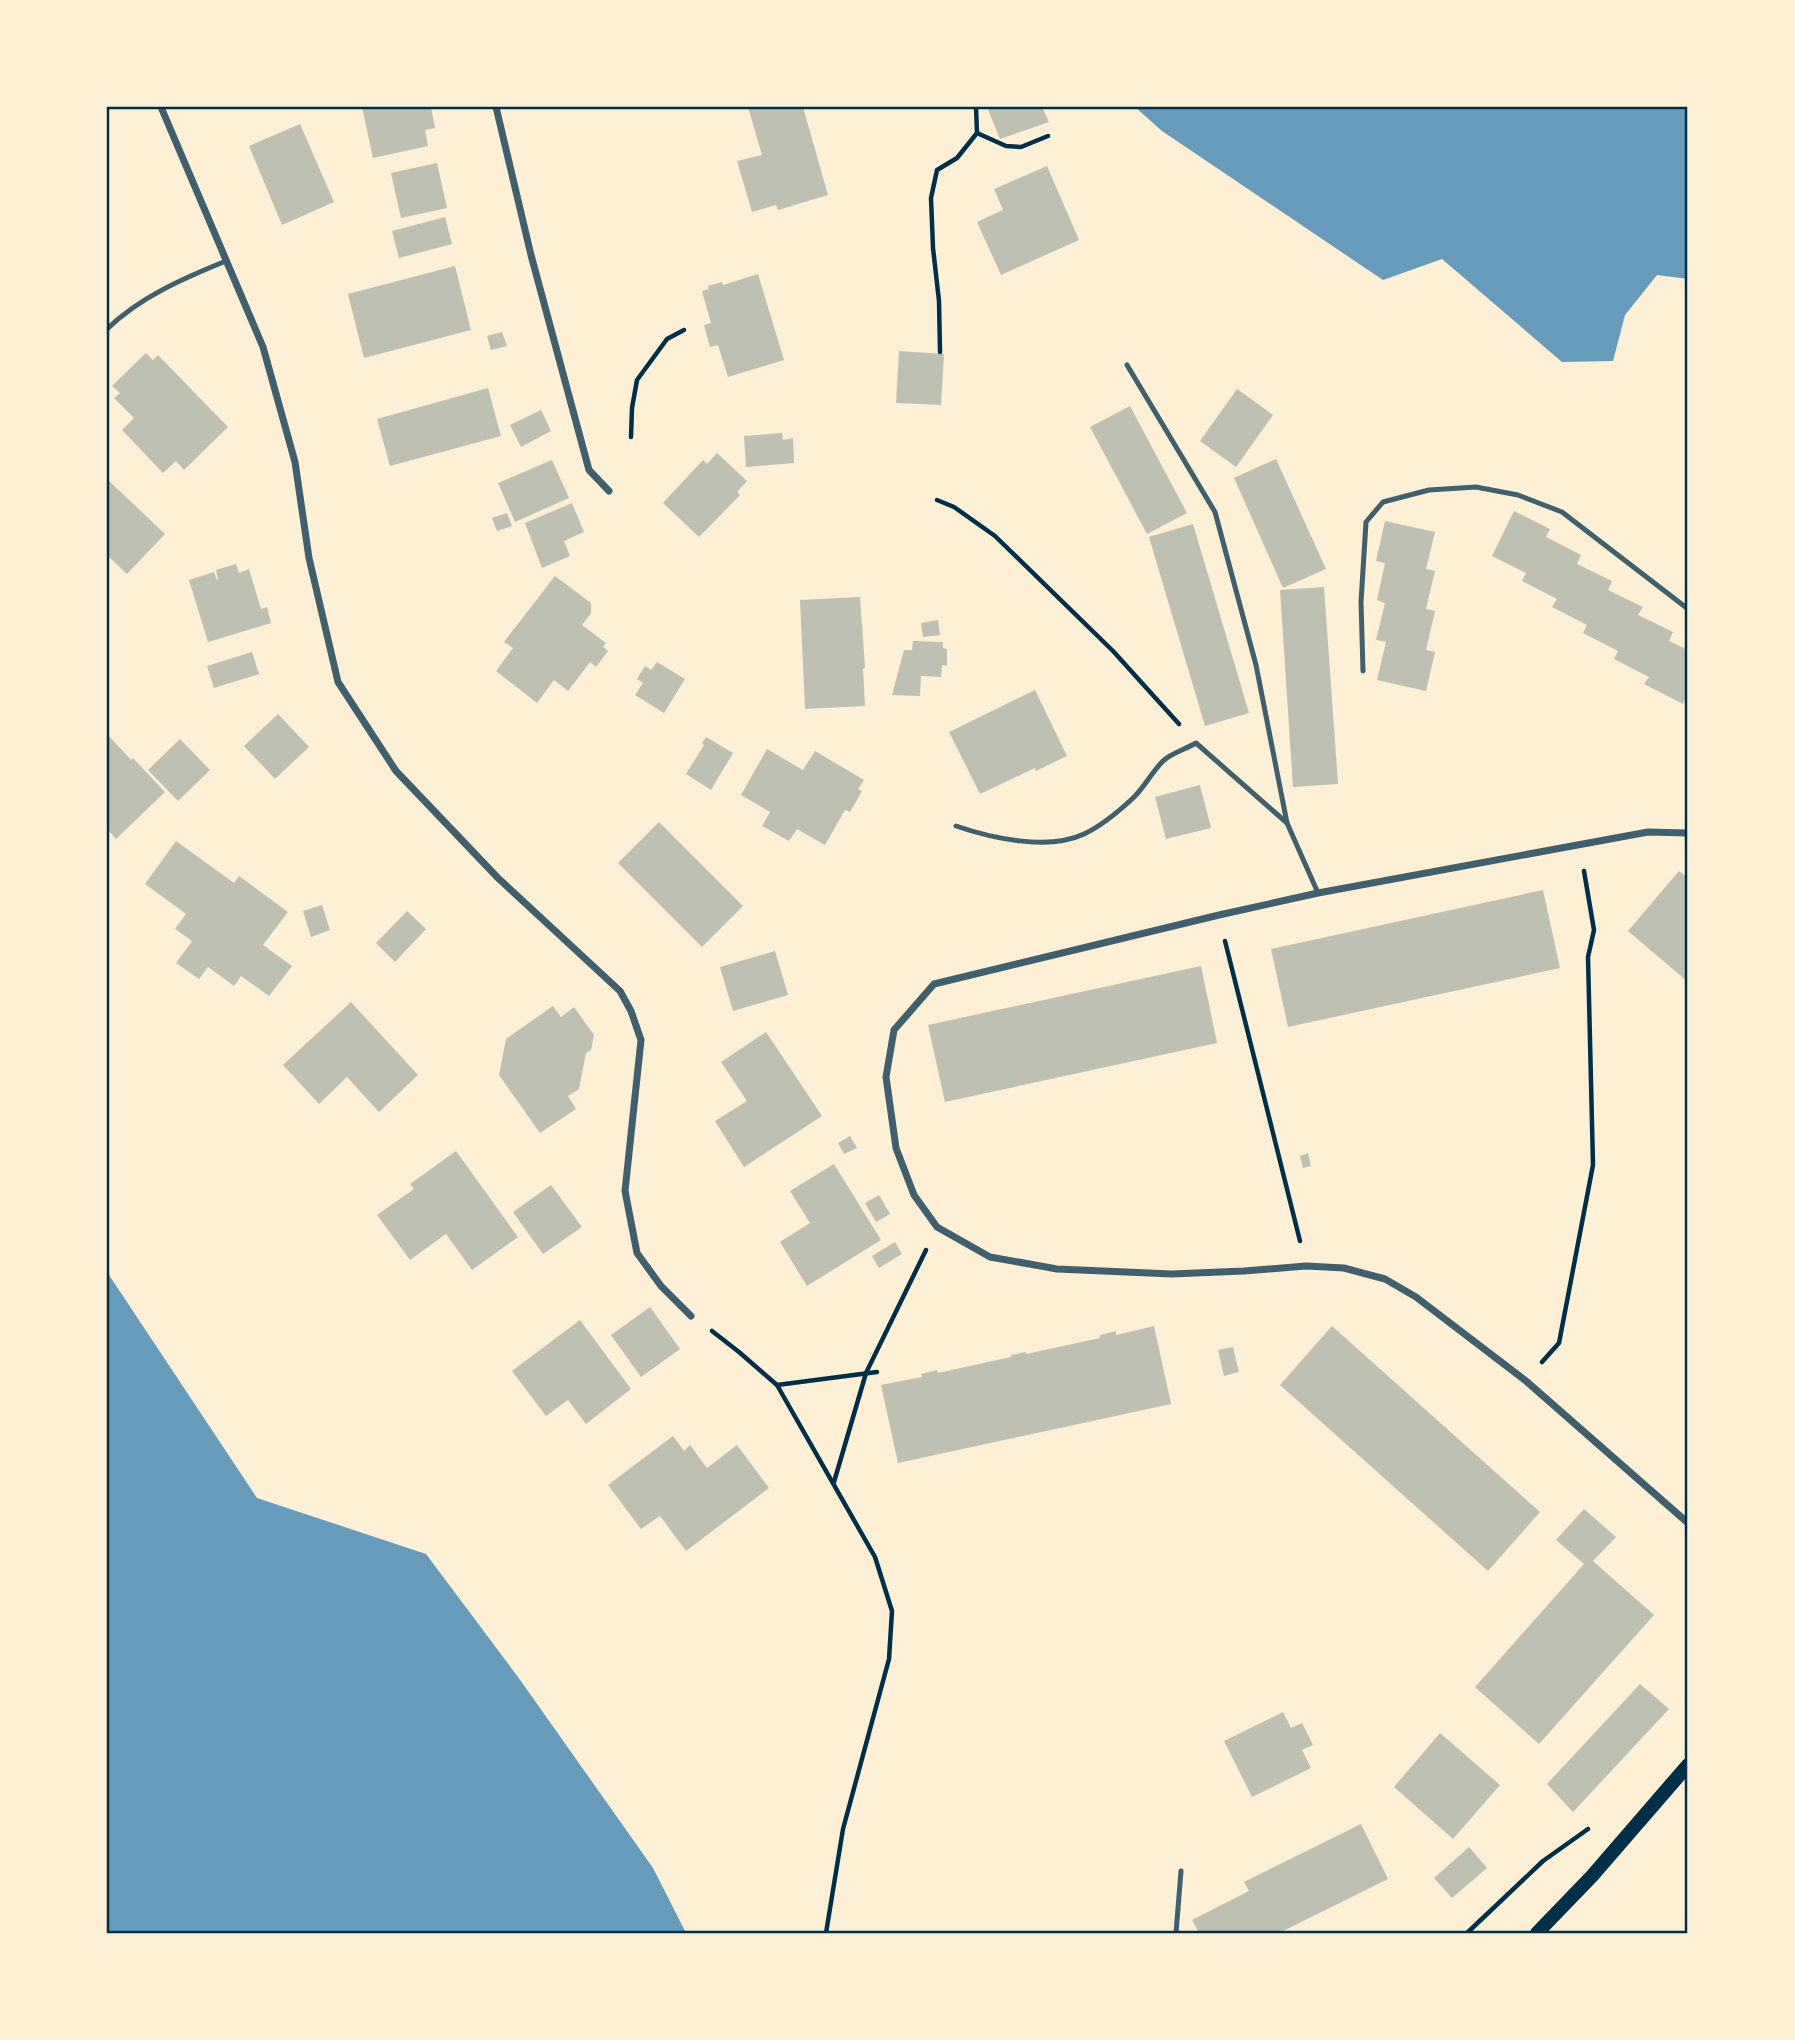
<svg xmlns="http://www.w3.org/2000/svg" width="1795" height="2040" font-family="'Roboto Condensed',sans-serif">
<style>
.water{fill:#669bbc}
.building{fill:#bec0b2}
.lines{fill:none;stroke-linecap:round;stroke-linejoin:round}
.path{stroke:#003049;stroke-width:4.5}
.service{stroke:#3f606c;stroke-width:5}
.minor{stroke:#3f606c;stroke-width:7}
.secondary{stroke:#003049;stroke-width:14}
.neatline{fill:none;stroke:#003049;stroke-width:2.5}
</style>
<rect width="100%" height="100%" fill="#fdf0d5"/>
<g class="water">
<path d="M 1135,107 L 1688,107 L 1688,279 L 1657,275 L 1625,315 L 1613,361 L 1562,362 L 1442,259 L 1383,280 L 1162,131 Z"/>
<path d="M 107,1272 L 257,1498 L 426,1554 L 518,1677 L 653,1868 L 686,1933 L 107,1933 Z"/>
</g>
<g class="building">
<path d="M 362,107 L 431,107 L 435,128 L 425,130 L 428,146 L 373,158 Z"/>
<path d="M 748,107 L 803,107 L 828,195 L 778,210 L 776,205 L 752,212 L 737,161 L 762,155 Z"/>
<path d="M 987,107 L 1042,107 L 1049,122 L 1000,139 Z"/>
<path d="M 300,124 L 334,202 L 282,225 L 249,146 Z"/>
<path d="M 437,163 L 447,208 L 401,218 L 391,173 Z"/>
<path d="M 1047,166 L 1079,240 L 1001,275 L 977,222 L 1003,210 L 994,189 Z"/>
<path d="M 445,217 L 452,244 L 399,258 L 392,231 Z"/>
<path d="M 455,266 L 471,330 L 364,358 L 348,294 Z"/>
<path d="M 758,274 L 784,360 L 728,377 L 718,345 L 710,347 L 704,325 L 711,323 L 702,291 L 709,289 L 708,286 L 722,282 L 723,285 Z"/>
<path d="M 502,332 L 507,346 L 491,350 L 487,336 Z"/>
<path d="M 899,351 L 944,354 L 941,405 L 896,403 Z"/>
<path d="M 146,353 L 153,360 L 158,355 L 228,427 L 184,470 L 176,461 L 163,473 L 122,430 L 134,418 L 114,398 L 120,393 L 112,386 Z"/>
<path d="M 488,388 L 501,436 L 390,466 L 377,419 Z"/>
<path d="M 1237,389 L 1273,415 L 1236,467 L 1200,441 Z"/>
<path d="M 1130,406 L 1187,513 L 1147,534 L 1090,427 Z"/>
<path d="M 541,410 L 551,431 L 521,447 L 510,425 Z"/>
<path d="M 782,433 L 783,440 L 793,438 L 794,463 L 746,467 L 744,436 Z"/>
<path d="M 717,453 L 747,481 L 737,492 L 740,495 L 699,537 L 663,503 L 703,460 L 707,464 Z"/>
<path d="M 1276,459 L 1326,569 L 1283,588 L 1234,478 Z"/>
<path d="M 552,460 L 569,498 L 515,522 L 498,483 Z"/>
<path d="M 107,479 L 165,534 L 127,574 L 107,555 Z"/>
<path d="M 572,503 L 584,532 L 564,541 L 570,556 L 542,568 L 525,523 Z"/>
<path d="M 1514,511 L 1550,529 L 1546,537 L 1581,555 L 1577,564 L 1612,581 L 1608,590 L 1643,607 L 1638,615 L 1673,632 L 1669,641 L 1688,650 L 1688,692 L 1683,704 L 1644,684 L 1649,677 L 1614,659 L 1618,651 L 1583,633 L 1587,625 L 1552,607 L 1557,599 L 1522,581 L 1526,573 L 1492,556 Z"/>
<path d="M 507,513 L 512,526 L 497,531 L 492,518 Z"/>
<path d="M 1385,521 L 1435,532 L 1426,569 L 1435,571 L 1426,609 L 1435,611 L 1426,650 L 1435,652 L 1426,691 L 1377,680 L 1386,642 L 1376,640 L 1385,603 L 1377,600 L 1385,563 L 1376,561 Z"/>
<path d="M 1193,524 L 1249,713 L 1205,726 L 1149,537 Z"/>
<path d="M 236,564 L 239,573 L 249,569 L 261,609 L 267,607 L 271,623 L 208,642 L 189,580 L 214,572 L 217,580 L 218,579 L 216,570 Z"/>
<path d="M 555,576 L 591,603 L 591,613 L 582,625 L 606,643 L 603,647 L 608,651 L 596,667 L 590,662 L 568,691 L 554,680 L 537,703 L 496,671 L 513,648 L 504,642 Z"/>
<path d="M 1324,587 L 1338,784 L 1293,787 L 1280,590 Z"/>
<path d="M 860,597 L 865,667 L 863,669 L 865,706 L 805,709 L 800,600 Z"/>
<path d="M 938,620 L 940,635 L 923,637 L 921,623 Z"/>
<path d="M 913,641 L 943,642 L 943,648 L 947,649 L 947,666 L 942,665 L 941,677 L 921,676 L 920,696 L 892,695 L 904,650 L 912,650 Z"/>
<path d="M 252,652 L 259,674 L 214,688 L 207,666 Z"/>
<path d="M 657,662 L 685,679 L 664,713 L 635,695 L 643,683 L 637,679 L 645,666 L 651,670 Z"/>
<path d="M 1035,690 L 1067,756 L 1036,771 L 1035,768 L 980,794 L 949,732 Z"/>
<path d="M 278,714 L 309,747 L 275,779 L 244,746 Z"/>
<path d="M 107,734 L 131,760 L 133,758 L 165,792 L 116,839 L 107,829 Z"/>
<path d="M 706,737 L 733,753 L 711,790 L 686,774 L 704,745 L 702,743 Z"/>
<path d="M 180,739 L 210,770 L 178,801 L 148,770 Z"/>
<path d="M 767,749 L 803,770 L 815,751 L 864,780 L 858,789 L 862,791 L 850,812 L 845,810 L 825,845 L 797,829 L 789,841 L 762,826 L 770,812 L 741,795 Z"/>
<path d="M 1200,785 L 1211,828 L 1166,839 L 1155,797 Z"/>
<path d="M 659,822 L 743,906 L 702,947 L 618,863 Z"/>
<path d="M 176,841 L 234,883 L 239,876 L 288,912 L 263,945 L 292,966 L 269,996 L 241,976 L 234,986 L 208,967 L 199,979 L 176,963 L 192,941 L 175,929 L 186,914 L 145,884 Z"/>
<path d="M 1679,871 L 1688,878 L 1688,982 L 1628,931 Z"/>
<path d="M 1543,890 L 1560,968 L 1288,1027 L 1271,949 Z"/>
<path d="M 322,905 L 330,930 L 311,937 L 303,911 Z"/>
<path d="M 407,911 L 426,929 L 395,962 L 376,943 Z"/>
<path d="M 775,951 L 788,995 L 733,1011 L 720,967 Z"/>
<path d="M 1201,966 L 1217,1043 L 945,1102 L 928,1025 Z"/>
<path d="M 351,1002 L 418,1075 L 379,1112 L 347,1077 L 319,1104 L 283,1065 Z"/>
<path d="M 553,1006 L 561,1017 L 574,1007 L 594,1035 L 591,1050 L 586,1053 L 579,1089 L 568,1096 L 576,1109 L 540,1133 L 499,1075 L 506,1039 Z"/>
<path d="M 766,1032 L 822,1116 L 744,1167 L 715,1121 L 747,1101 L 721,1062 Z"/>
<path d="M 850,1136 L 857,1148 L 844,1154 L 838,1143 Z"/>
<path d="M 456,1151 L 518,1237 L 472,1270 L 446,1234 L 410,1260 L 377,1215 L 414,1189 L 410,1184 Z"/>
<path d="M 1308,1153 L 1311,1166 L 1303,1168 L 1300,1156 Z"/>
<path d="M 834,1164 L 881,1240 L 807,1286 L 780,1242 L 810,1223 L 790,1191 Z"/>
<path d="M 551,1185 L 582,1227 L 543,1254 L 513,1212 Z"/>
<path d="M 879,1195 L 890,1214 L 876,1222 L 865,1203 Z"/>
<path d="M 895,1242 L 902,1254 L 879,1268 L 872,1256 Z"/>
<path d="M 650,1307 L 680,1349 L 641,1377 L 611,1335 Z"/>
<path d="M 580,1320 L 631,1389 L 586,1424 L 568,1400 L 546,1416 L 512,1371 Z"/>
<path d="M 1154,1326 L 1171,1404 L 898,1463 L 881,1385 L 922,1377 L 921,1374 L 937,1370 L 938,1373 L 1011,1357 L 1011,1355 L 1026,1352 L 1026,1354 L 1100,1338 L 1100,1335 L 1116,1331 L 1116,1335 Z"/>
<path d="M 1332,1326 L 1540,1512 L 1488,1571 L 1280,1385 Z"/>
<path d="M 1233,1347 L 1239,1372 L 1224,1376 L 1218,1350 Z"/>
<path d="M 673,1436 L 684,1451 L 690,1445 L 707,1468 L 737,1445 L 769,1488 L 686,1551 L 660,1516 L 641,1529 L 608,1485 Z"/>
<path d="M 1584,1509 L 1616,1537 L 1593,1561 L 1654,1615 L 1539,1744 L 1475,1687 L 1584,1564 L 1556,1540 Z"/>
<path d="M 1640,1684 L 1669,1709 L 1573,1812 L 1547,1784 Z"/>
<path d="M 1283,1712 L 1291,1728 L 1302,1723 L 1313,1745 L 1302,1750 L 1311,1768 L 1252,1797 L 1224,1741 Z"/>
<path d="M 1440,1733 L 1500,1785 L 1453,1839 L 1394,1787 Z"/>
<path d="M 1361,1824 L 1388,1879 L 1279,1933 L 1199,1933 L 1192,1920 L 1249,1891 L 1244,1882 Z"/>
<path d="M 1469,1847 L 1487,1868 L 1452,1898 L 1434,1878 Z"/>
</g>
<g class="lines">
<g class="path">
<path d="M 977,133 L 1006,146 L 1021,147 L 1048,136"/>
<path d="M 940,352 L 939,301 L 933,248 L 931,198 L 937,170 L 957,158 L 977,133 L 976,107"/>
<path d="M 631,437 L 632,408 L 637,380 L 667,339 L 684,330"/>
<path d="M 937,500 L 954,507 L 995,536 L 1113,651 L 1179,724"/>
<path d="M 1225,941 L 1300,1241"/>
<path d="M 712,1331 L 739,1352 L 777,1385 L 875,1557 L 892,1611 L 889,1659 L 843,1829 L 826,1933"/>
<path d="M 1542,1362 L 1559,1343 L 1593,1165 L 1588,957 L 1594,930 L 1584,871"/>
<path d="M 777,1385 L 877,1372"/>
<path d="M 834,1482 L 866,1373 L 926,1250"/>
<path d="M 1467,1933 L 1543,1861 L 1588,1829"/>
</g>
<g class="service">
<path d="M 107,329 C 140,297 184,278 226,261"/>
<path d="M 1127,365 L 1215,512 L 1256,665 L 1287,823 L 1318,893"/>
<path d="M 1363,671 L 1361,602 L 1366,522 L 1383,502 L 1429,490 L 1476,487 L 1518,495 L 1562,512 L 1688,609"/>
<path d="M 956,826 C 991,838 1048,851 1084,834 C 1101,826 1118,812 1132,799 C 1144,788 1151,773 1163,761 C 1171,753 1186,749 1196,743 L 1287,823"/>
<path d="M 1176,1933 L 1181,1871"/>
</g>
<g class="minor">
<path d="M 161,107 L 263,347 L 295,462 L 309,558 L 338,682 L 396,771 L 498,878 L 620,991 L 631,1011 L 641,1040 L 625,1191 L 637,1253 L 661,1286 L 691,1316"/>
<path d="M 496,107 L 531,255 L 589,470 L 609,491"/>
<path d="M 1688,833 L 1648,832 L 1318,893 L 1219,915 L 934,984 L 894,1030 L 886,1077 L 896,1148 L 914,1195 L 937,1227 L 990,1257 L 1057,1269 L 1172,1274 L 1244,1271 L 1306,1266 L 1344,1268 L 1385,1279 L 1416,1297 L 1526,1381 L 1688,1523"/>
</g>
<path class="secondary" d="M 1537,1933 L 1592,1876 L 1688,1765"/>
</g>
<rect width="1795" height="2040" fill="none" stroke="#fdf0d5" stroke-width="217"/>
<rect x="108" y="108" width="1578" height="1824" class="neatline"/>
</svg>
